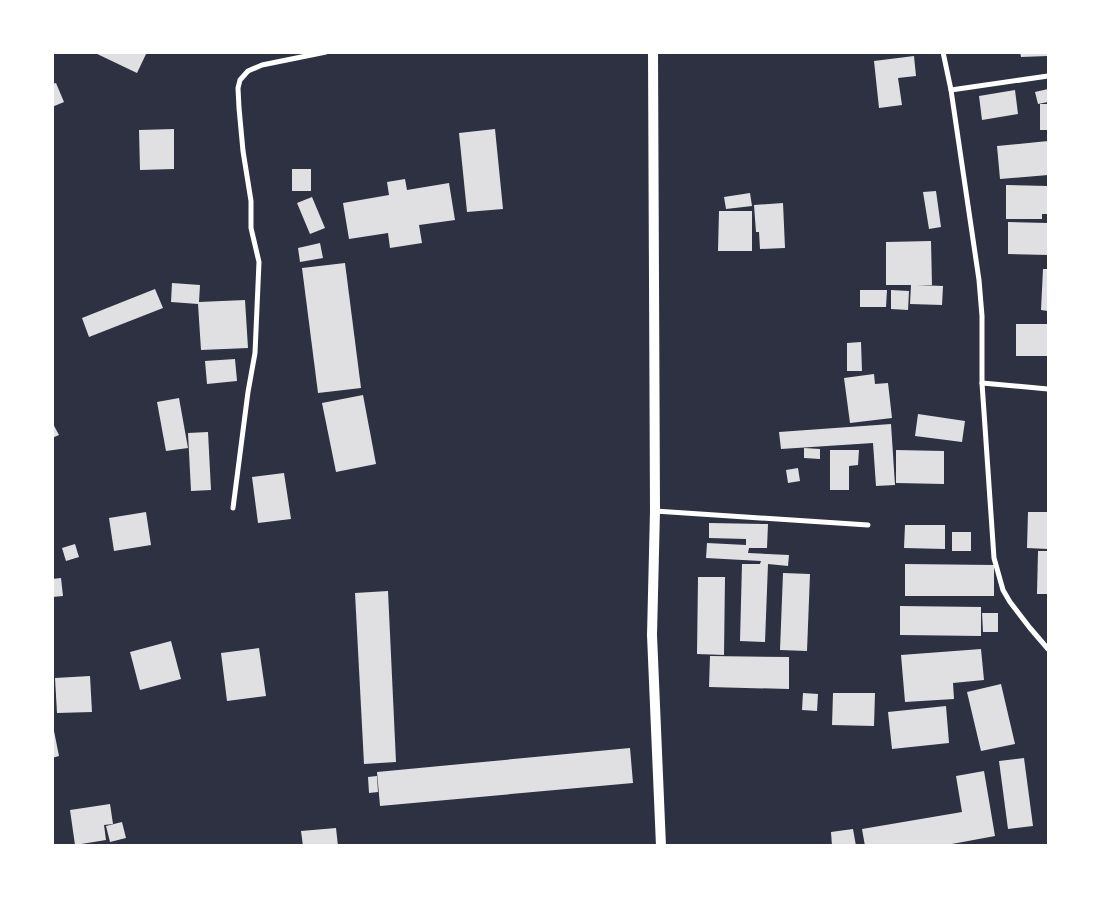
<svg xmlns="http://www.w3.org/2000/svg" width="1101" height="898" font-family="Literata,serif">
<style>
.building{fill:#e0e0e3}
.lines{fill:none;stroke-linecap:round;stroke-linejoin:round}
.minor{stroke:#fff;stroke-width:5}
.secondary{stroke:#fff;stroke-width:10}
</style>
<rect width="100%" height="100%" fill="#2d3142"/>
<g class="building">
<path d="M 93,52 L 147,52 L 137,73 Z"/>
<path d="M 1020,52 L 1048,52 L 1048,56 L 1021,57 Z"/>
<path d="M 914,56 L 916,76 L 898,78 L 902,105 L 879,108 L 874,61 Z"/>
<path d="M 56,83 L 64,102 L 52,107 L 52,84 Z"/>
<path d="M 1048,89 L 1048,102 L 1038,104 L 1035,92 Z"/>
<path d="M 1015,90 L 1018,114 L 982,120 L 979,96 Z"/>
<rect x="1040" y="104" width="8" height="26"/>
<path d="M 174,129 L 174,169 L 140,170 L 139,130 Z"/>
<path d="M 495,129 L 503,209 L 467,212 L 459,133 Z"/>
<path d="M 1048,141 L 1048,175 L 1000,179 L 997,146 Z"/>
<rect x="292" y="169" width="19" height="22"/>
<path d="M 405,179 L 407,190 L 449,183 L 455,220 L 419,225 L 422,243 L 390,248 L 388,233 L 349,239 L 343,203 L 389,195 L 387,182 Z"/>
<path d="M 1006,185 L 1048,186 L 1048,214 L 1042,214 L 1042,219 L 1006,219 Z"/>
<path d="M 936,191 L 941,227 L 929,229 L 923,192 Z"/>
<path d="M 750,193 L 752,206 L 726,209 L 724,197 Z"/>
<path d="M 312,197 L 325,228 L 310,234 L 297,203 Z"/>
<path d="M 783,203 L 785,248 L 760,249 L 759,232 L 756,232 L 754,205 Z"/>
<path d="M 719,211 L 752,211 L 752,251 L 718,251 Z"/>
<path d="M 1008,222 L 1048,223 L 1048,255 L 1008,254 Z"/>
<path d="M 931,241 L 932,285 L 917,285 L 943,286 L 942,305 L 910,304 L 911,285 L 886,285 L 886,242 Z"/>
<path d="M 320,243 L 323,258 L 300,262 L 298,248 Z"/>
<path d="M 345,263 L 361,388 L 318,393 L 302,268 Z"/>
<path d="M 1043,269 L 1048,269 L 1048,311 L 1041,310 Z"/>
<path d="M 172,283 L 200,285 L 199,302 L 245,300 L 248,348 L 201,350 L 198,304 L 171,302 Z"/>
<path d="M 155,289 L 163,308 L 89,337 L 82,318 Z"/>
<path d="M 860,290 L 887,290 L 886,307 L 860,307 Z"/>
<path d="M 891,290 L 909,291 L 908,310 L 891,309 Z"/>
<rect x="1016" y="324" width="32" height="32"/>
<path d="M 861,342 L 862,371 L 847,371 L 847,343 Z"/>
<path d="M 235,359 L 237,381 L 207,384 L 205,361 Z"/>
<path d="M 874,374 L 875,384 L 888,383 L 892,418 L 850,423 L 844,378 Z"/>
<path d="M 363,395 L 376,464 L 336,472 L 322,403 Z"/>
<path d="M 179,398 L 188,448 L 166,451 L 157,402 Z"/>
<path d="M 918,414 L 965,421 L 962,442 L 915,436 Z"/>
<path d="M 52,422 L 59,435 L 52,438 Z"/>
<path d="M 891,424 L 895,485 L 876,486 L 873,443 L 781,449 L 779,432 Z"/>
<path d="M 208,432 L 211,490 L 191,491 L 188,433 Z"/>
<path d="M 804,448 L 820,449 L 820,459 L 804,458 Z"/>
<path d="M 830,450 L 859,450 L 858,465 L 849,466 L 849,490 L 830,490 Z"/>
<path d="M 896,450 L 944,451 L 944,484 L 896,483 Z"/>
<path d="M 798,468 L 800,481 L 788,483 L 786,470 Z"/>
<path d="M 284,473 L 291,519 L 258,523 L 252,477 Z"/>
<path d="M 146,512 L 151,545 L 114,551 L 109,518 Z"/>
<path d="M 1028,512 L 1048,512 L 1048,549 L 1027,548 Z"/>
<path d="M 709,523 L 768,524 L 767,548 L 749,548 L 748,553 L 789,555 L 788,566 L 768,564 L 765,642 L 740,641 L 742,564 L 766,564 L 760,564 L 761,561 L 706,558 L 707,543 L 746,545 L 746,539 L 709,538 Z"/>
<path d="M 905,525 L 945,525 L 945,549 L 904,548 Z"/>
<rect x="952" y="532" width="19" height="19"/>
<path d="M 75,544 L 79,557 L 66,561 L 62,548 Z"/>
<path d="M 1038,551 L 1048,551 L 1048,594 L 1037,594 Z"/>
<path d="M 905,564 L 994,565 L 994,596 L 905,596 Z"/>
<path d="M 783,573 L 810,574 L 807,651 L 780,650 Z"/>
<path d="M 698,577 L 725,577 L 724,655 L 697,654 Z"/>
<path d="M 61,578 L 63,596 L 52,597 L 52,579 Z"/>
<path d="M 388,591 L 396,762 L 364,764 L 355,593 Z"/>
<path d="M 900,606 L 981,607 L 981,636 L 900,635 Z"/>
<path d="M 982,613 L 998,613 L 998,632 L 983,632 Z"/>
<path d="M 171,641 L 181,679 L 140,690 L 130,652 Z"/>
<path d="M 259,648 L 266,696 L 227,701 L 221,653 Z"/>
<path d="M 981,649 L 984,680 L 953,683 L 954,699 L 905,702 L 901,655 Z"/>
<path d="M 710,656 L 789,657 L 789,689 L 709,687 Z"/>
<path d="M 90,676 L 92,712 L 57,713 L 55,678 Z"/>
<path d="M 1001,684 L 1015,744 L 981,751 L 967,692 Z"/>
<path d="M 803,693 L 818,694 L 817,711 L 802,710 Z"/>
<path d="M 833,693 L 875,693 L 874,726 L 832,725 Z"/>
<path d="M 946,706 L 949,743 L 892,749 L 888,712 Z"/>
<path d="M 52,726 L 53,726 L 59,756 L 52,758 Z"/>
<path d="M 630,748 L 633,783 L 380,806 L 377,772 Z"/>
<path d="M 1024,758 L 1033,826 L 1008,829 L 999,761 Z"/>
<path d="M 984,771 L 995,836 L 941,846 L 865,846 L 862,829 L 962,812 L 956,776 Z"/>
<path d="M 377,776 L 378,792 L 369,793 L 368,777 Z"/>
<path d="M 110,804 L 113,824 L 104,825 L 106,840 L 75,845 L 70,810 Z"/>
<path d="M 122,822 L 126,838 L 110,842 L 106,826 Z"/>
<path d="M 336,828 L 338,846 L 303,846 L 301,831 Z"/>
<path d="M 853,829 L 856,846 L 832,846 L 831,832 Z"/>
</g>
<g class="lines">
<g class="minor">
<path d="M 943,52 L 951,90 L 1048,76"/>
<path d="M 951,90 L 979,280 L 982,316 L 982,383 L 994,558 L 1003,590 L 1010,602 L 1030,628 L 1048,649"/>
<path d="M 982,383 L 1048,389"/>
<path d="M 233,508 L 248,392 L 255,353 L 259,262 L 251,228 L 251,201 L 243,151 L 239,108 L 238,88 L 240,80 L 248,71 L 262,65 L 326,52"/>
<path d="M 655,511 L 868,525"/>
</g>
<path class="secondary" d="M 653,52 L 655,511 L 652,635 L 661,846"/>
</g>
<rect width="1101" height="898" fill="none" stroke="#ffffff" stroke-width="108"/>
</svg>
